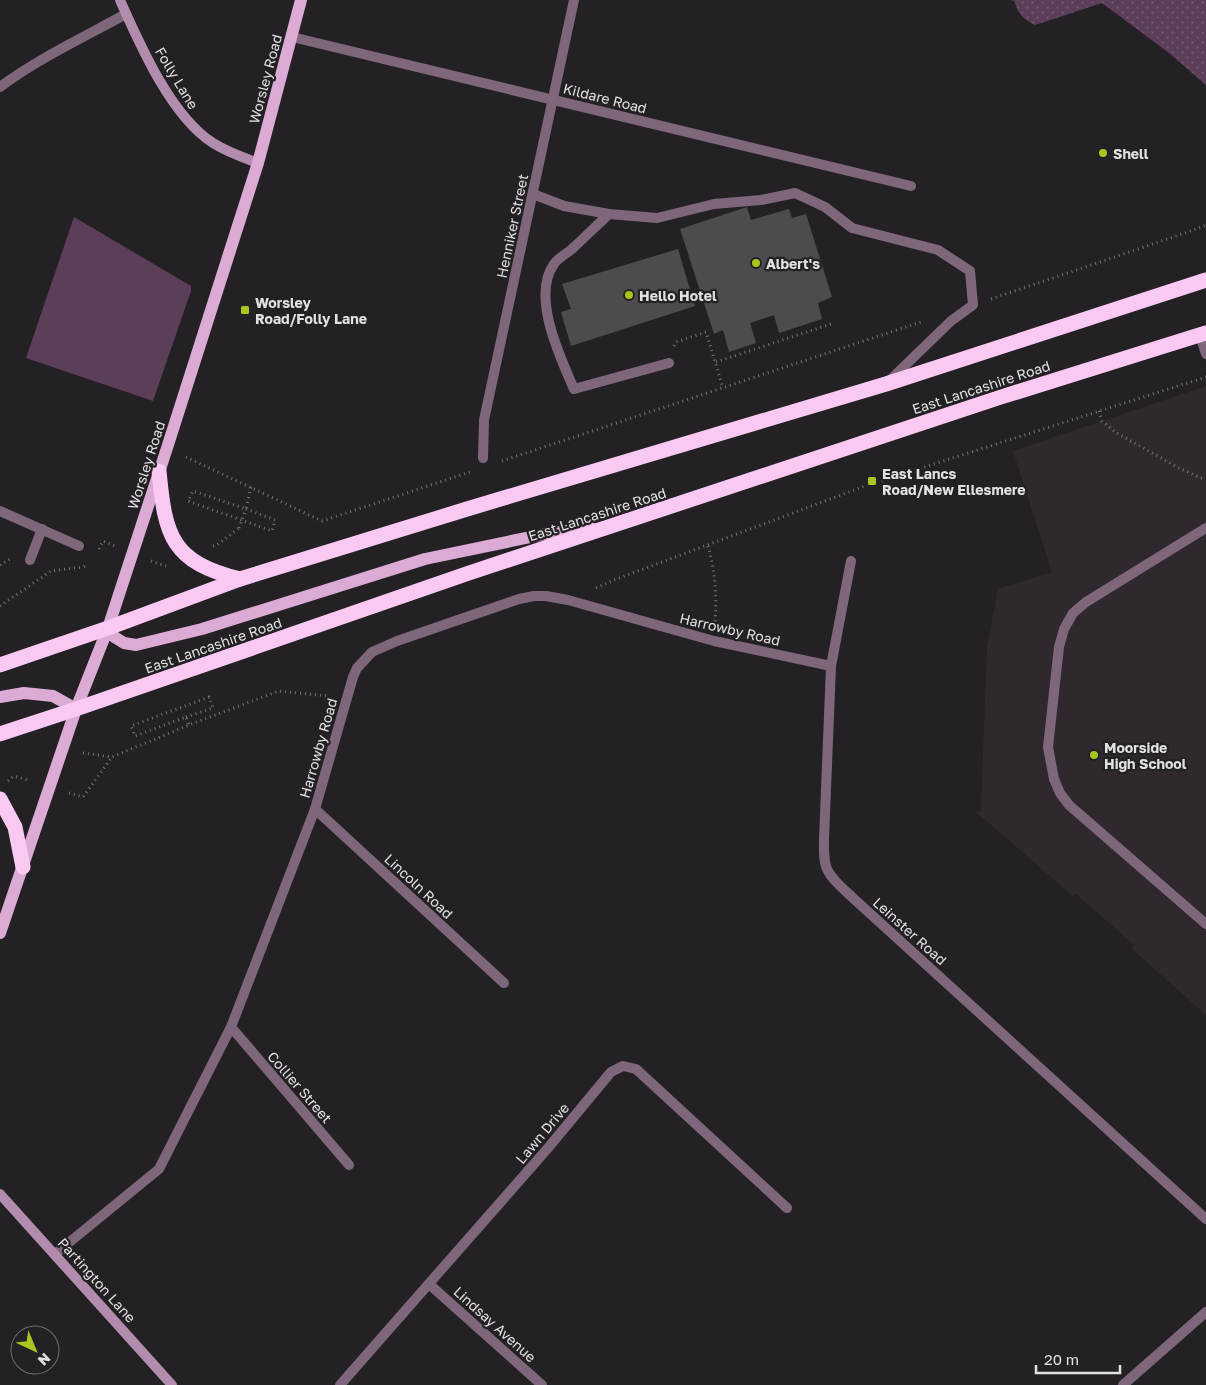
<svg xmlns="http://www.w3.org/2000/svg" width="1206" height="1385" font-family="'Golos Text',sans-serif">
<style>
.built{fill:#30282f}
.green{fill:#5d3e59}
.park{fill:url(#park-dots)}
.building{fill:#4e4a4d}
.lines{fill:none;stroke-linecap:round;stroke-linejoin:round}
.path{stroke:#777477;stroke-width:3;stroke-dasharray:1 4;stroke-linecap:butt}
.lane{stroke:#7e667b;stroke-width:10}
.street{stroke:#7e667b;stroke-width:10}
.secondary{stroke:#b28cad;stroke-width:10}
.primary{stroke:#dbaad5;stroke-width:12}
.highway{stroke:#fac9f3;stroke-width:15}
.path-bridge{stroke:#777477;stroke-width:3;stroke-dasharray:1 4;stroke-linecap:butt}
.poi-dot{fill:#a8c71d;stroke:#242124;stroke-width:2}
.labels{text-anchor:middle;dominant-baseline:central;stroke-width:4.5;stroke-linejoin:round;paint-order:stroke}
.street-label{font-size:14px;fill:#e2e0e2;stroke:#242124}
.poi-label{font-size:14px;font-weight:bold;fill:#e2e0e2;stroke:#242124;text-anchor:start}
</style>
<defs>
<pattern id="park-dots" width="8" height="8" patternUnits="userSpaceOnUse" patternTransform="scale(1.25)"><rect width="8" height="8" fill="#5d3e59"/><path d="M2 2h.1M6 6h.1" fill="none" stroke="#745a71" stroke-width="1.8" stroke-linecap="round"/></pattern>
</defs>
<rect width="100%" height="100%" fill="#242124"/>
<path class="built" d="M 1206,386 L 1206,1015 L 1132,949 L 1134,945 L 1076,894 L 1073,896 L 976,812 L 981,811 L 987,646 L 998,589 L 1052,572 L 1013,451 Z"/>
<path class="green" d="M 74,217 L 191,286 L 191,291 L 153,401 L 26,358 Z"/>
<path class="park" d="M 1010,0 L 1206,0 L 1206,85 L 1169,53 L 1102,3 L 1035,25 C 1021,17 1020,16 1014,1 Z"/>
<g class="building">
<path d="M 747,207 L 751,220 L 789,209 L 792,218 L 806,214 L 832,297 L 818,303 L 822,319 L 779,333 L 774,315 L 750,323 L 756,343 L 729,352 L 723,330 L 714,334 L 680,229 Z"/>
<path d="M 678,249 L 695,306 L 571,346 L 561,312 L 571,309 L 562,284 Z"/>
</g>
<g class="lines">
<g class="path">
<path d="M 991,299 L 1185,233 L 1206,225"/>
<path d="M 674,346 L 676,342 L 706,332 L 723,388"/>
<path d="M 716,362 L 834,323"/>
<path d="M 1099,411 L 1102,421 L 1115,432 L 1177,467 L 1201,478 L 1206,479"/>
<path d="M 186,457 L 322,521 L 470,472"/>
<path d="M 502,461 L 921,322"/>
<path d="M 246,509 L 275,520 L 272,531 L 188,501 L 193,491 L 246,509 L 251,487"/>
<path d="M 213,546 L 217,545 L 239,528"/>
<path d="M 708,546 C 715,571 717,595 715,622"/>
<path d="M 99,549 L 103,541 L 115,546"/>
<path d="M 151,561 L 166,566"/>
<path d="M 0,565 L 12,558"/>
<path d="M 596,588 L 614,580 L 865,486 L 1206,377"/>
<path d="M 0,606 L 51,571 L 83,567 L 85,566"/>
<path d="M 186,717 L 213,708 L 209,697 L 131,726 L 135,736 L 186,717 L 189,725"/>
<path d="M 83,753 L 112,757 L 189,725 L 279,691 L 328,696"/>
<path d="M 8,781 L 14,776 L 30,781"/>
<path d="M 69,793 L 83,797 L 112,757"/>
</g>
<g class="lane">
<path d="M 533,194 L 564,206 L 609,214 L 657,218 L 714,204 L 761,200 L 795,193 L 825,207 L 852,228 L 938,250 L 970,271 L 973,305 L 951,321 L 889,381"/>
<path d="M 609,214 C 596,226 584,238 572,249 C 566,254 558,258 554,264 C 531,296 560,357 574,389 L 669,363"/>
<path d="M 1200,335 L 1206,354"/>
<path d="M 1206,528 L 1086,602 L 1073,613 L 1064,629 L 1059,647 L 1048,747 L 1054,779 L 1060,793 L 1069,805 L 1206,924"/>
</g>
<g class="street">
<path d="M 292,37 L 911,186"/>
<path d="M 0,87 C 39,58 84,37 126,14"/>
<path d="M 483,458 L 484,420 L 574,0"/>
<path d="M 0,511 L 79,546"/>
<path d="M 30,560 L 42,529"/>
<path d="M 851,561 L 831,666 L 824,839 C 824,849 823,862 828,871 C 833,881 845,890 853,898 L 1206,1219"/>
<path d="M 315,809 L 504,983"/>
<path d="M 231,1027 L 349,1165"/>
<path d="M 55,1254 L 159,1169 L 231,1027 L 315,809 L 353,677 L 357,668 L 372,652 L 397,641 L 519,599 L 534,596 L 546,596 L 568,600 L 714,641 L 831,666"/>
<path d="M 429,1284 L 542,1385"/>
<path d="M 340,1385 L 548,1148 L 611,1072 L 623,1066 L 636,1069 L 787,1208"/>
<path d="M 1123,1385 L 1206,1312"/>
</g>
<g class="secondary">
<path d="M 120,0 C 140,45 171,116 213,143 C 227,152 242,157 258,163"/>
<path d="M 0,1194 L 172,1385"/>
</g>
<g class="primary">
<path d="M 108,628 L 109,633 L 116,638 L 124,643 L 136,645 L 202,629 L 425,559 L 545,534 L 591,528"/>
<path d="M 0,697 L 24,693 L 53,696 L 76,709"/>
<path d="M 0,933 L 76,709 L 108,628 L 167,448 L 258,163 L 301,0"/>
</g>
<g class="highway">
<path d="M 159,471 C 165,537 172,562 240,579"/>
<path d="M 0,665 L 108,628 L 240,579 L 467,509 L 886,384 L 1206,280"/>
<path d="M 0,734 L 76,709 L 469,573 L 1001,397 L 1206,333"/>
<path d="M 0,799 L 15,827 L 23,867"/>
</g>
<path class="path-bridge" d="M 239,528 L 246,509"/>
</g>
<g class="poi-dot">
<circle cx="1103" cy="153" r="5"/>
<circle cx="756" cy="263" r="5"/>
<circle cx="629" cy="295" r="5"/>
<rect x="240" y="305" width="10" height="10" rx="2.5"/>
<rect x="867" y="476" width="10" height="10" rx="2.5"/>
<circle cx="1094" cy="755" r="5"/>
</g>
<g class="labels">
<g class="street-label">
<text transform="translate(177 78) rotate(59)">Folly Lane</text>
<text transform="translate(265 79) rotate(-75)">Worsley Road</text>
<text transform="translate(605 98) rotate(14)">Kildare Road</text>
<text transform="translate(512 226) rotate(-78)">Henniker Street</text>
<text transform="translate(981 387) rotate(-18)">East Lancashire Road</text>
<text transform="translate(146 465) rotate(-72)">Worsley Road</text>
<text transform="translate(597 514) rotate(-18)">East Lancashire Road</text>
<text transform="translate(730 629) rotate(13)">Harrowby Road</text>
<text transform="translate(213 645) rotate(-19)">East Lancashire Road</text>
<text transform="translate(318 748) rotate(-74)">Harrowby Road</text>
<text transform="translate(419 886) rotate(43)">Lincoln Road</text>
<text transform="translate(910 931) rotate(42)">Leinster Road</text>
<text transform="translate(300 1087) rotate(49)">Collier Street</text>
<text transform="translate(542 1133) rotate(-50)">Lawn Drive</text>
<text transform="translate(97 1280) rotate(48)">Partington Lane</text>
<text transform="translate(495 1324) rotate(42)">Lindsay Avenue</text>
</g>
<g class="poi-label">
<text x="1113" y="153">Shell</text>
<text x="766" y="263">Albert's</text>
<text x="639" y="295">Hello Hotel</text>
<text x="255" y="302">Worsley<tspan x="255" dy="16">Road/Folly Lane</tspan></text>
<text x="882" y="473">East Lancs<tspan x="882" dy="16">Road/New Ellesmere</tspan></text>
<text x="1104" y="747">Moorside<tspan x="1104" dy="16">High School</tspan></text>
</g>
</g>
<g transform="translate(35 1350) rotate(136)"><circle r="24" fill="#242124" stroke="#706d70"/>
<path d="M0-4L9 19L0 12L-9 19Z" fill="#a8c71d"/>
<text y="-8" font-size="14" font-weight="bold" text-anchor="middle" fill="#e2e0e2">N</text>
</g>
<path d="M1036 1365v8h84v-8" fill="none" stroke="#e2e0e2" stroke-width="2.5"/>
<text x="1044" y="1365" font-size="15" fill="#e2e0e2" stroke="#242124" stroke-width="4" paint-order="stroke">20 m</text>
</svg>
